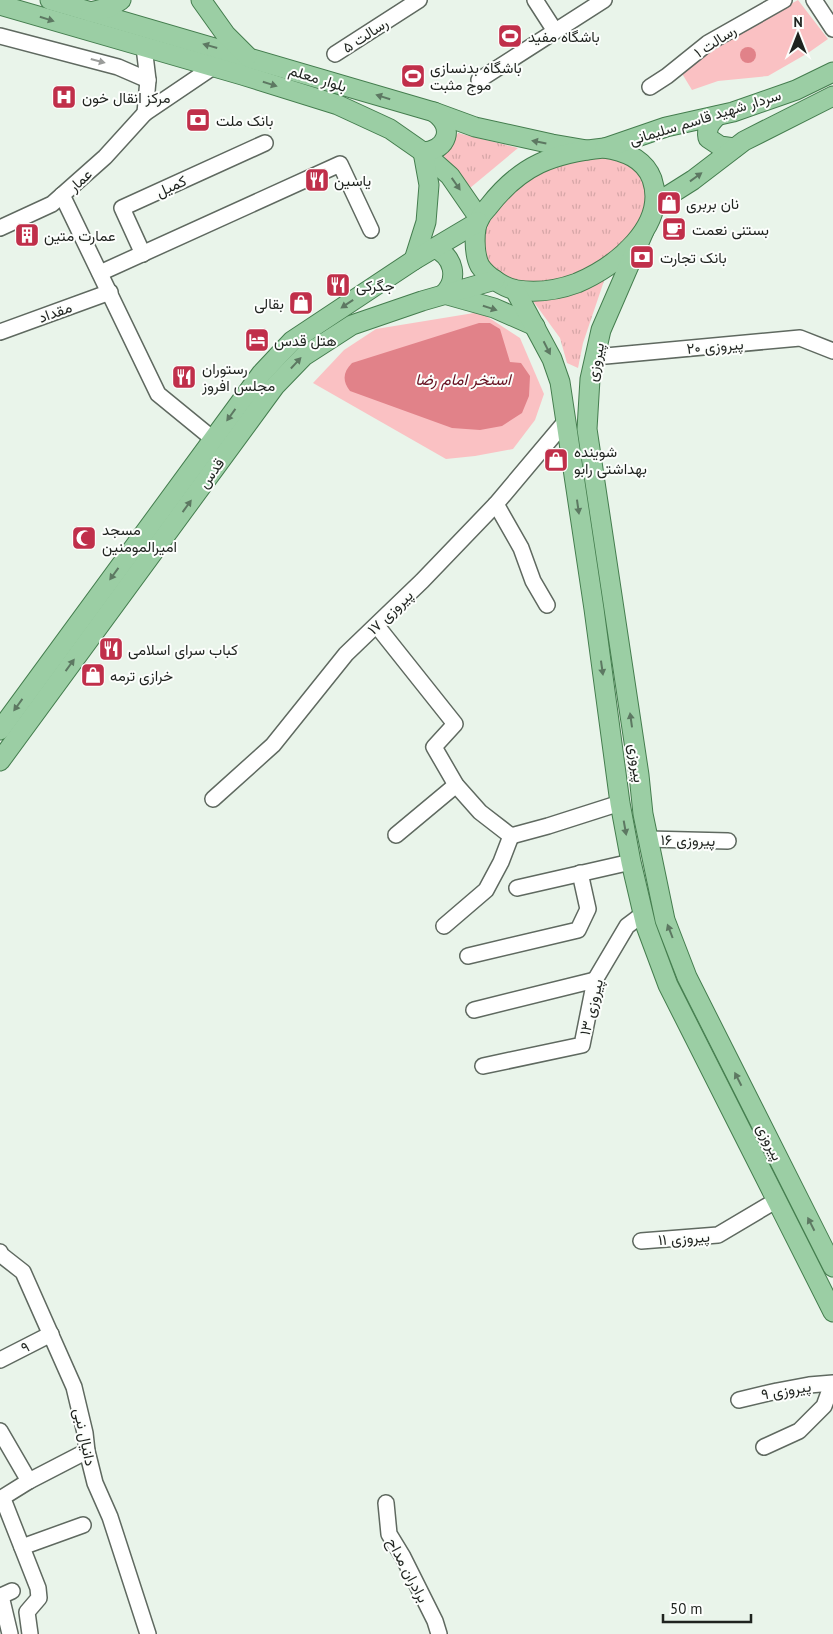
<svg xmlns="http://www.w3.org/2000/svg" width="833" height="1634" font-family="'PT Sans',Vazirmatn,sans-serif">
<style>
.grass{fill:url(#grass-tufts)}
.park{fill:#fac1c3}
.water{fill:#e18289}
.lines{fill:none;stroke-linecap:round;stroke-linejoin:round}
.minor-casing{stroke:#5f6960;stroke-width:18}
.major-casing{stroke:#447d4e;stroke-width:21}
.minor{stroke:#fff;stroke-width:15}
.major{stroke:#9bcea4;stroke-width:19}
.oneway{fill:#5d7862}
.oneway2{fill:#9a9c9a}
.labels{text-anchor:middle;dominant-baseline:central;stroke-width:4;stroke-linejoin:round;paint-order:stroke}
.street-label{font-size:15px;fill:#1f231f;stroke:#fcfefc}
.poi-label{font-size:15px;fill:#1f231f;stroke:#fcfefc;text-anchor:start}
.water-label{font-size:16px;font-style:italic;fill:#671222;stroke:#fcfefc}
</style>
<defs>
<pattern id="grass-tufts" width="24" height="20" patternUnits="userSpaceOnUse" patternTransform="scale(1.25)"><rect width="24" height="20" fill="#fac1c3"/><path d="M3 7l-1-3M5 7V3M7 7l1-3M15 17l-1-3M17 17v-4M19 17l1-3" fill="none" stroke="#d6a6a7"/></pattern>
</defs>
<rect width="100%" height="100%" fill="#e9f4ea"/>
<g class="grass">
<path d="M 458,133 L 518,148 L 470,188 L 442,154 Z"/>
<path d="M 611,157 L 631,164 L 642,176 L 648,193 L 643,216 L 624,243 L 598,265 L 561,279 L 523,284 L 503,278 L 490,267 L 483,253 L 486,228 L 498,205 L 520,181 L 562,162 Z"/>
<path d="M 605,278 L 583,343 L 578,368 L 567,363 L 560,338 L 533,301 Z"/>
</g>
<g class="park">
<path d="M 798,0 L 828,39 L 808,53 L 768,76 L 718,81 L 692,90 L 678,67 Z"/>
<path d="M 480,312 L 520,338 L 544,394 L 535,420 L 513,449 L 475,456 L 446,459 L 313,383 L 344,350 L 376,329 Z"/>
</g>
<g class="water">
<circle cx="748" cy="55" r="8"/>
<path d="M 479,323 L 490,323 L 500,329 L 510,362 L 521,363 L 530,376 L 529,396 L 522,413 L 502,426 L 480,430 L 452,428 L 350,391 C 342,381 343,372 352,363 Z"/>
</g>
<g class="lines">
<defs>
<g id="minor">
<path d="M 535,0 L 555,31"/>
<path d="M 814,0 L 833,29"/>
<path d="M 0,36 L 118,67 L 148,80"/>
<path d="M 144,47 L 148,80 L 145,113 L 213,67"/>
<path d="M 335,54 L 419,0"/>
<path d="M 479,80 L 604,0"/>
<path d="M 650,87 L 667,76 L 708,43 L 784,0"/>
<path d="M 62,195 L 158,394 L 213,439"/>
<path d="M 0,228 L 52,204 L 105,157 L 145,113"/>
<path d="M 143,254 L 122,208 L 265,143"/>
<path d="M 100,273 L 340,164 L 371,230"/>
<path d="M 0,332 L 110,292"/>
<path d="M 595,357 L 800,338 L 833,351"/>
<path d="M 496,504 L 521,548 L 533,581 L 547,605"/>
<path d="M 377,626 L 455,724 L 434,747 L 456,785 L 480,812 L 511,836 L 548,826 L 620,803"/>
<path d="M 213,799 L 273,745 L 346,654 L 422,581 L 496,504 L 565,422"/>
<path d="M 396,835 L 456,785"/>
<path d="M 648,839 L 728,841"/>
<path d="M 517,888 L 631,862"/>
<path d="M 444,926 L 486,890 L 501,862 L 511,836"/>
<path d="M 468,956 L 578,930 L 588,909 L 580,873"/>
<path d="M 474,1010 L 595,980"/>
<path d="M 483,1066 L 582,1045 L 595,980 L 627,926 L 643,914"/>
<path d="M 641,1241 L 718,1235 L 777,1200"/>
<path d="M 0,1252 L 0,1254 L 23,1272 L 74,1387 L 85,1433 L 87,1451 L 95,1483 L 110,1517 L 148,1634"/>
<path d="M 0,1360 L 51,1334"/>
<path d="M 739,1400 L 777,1391 L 809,1385 L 833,1383"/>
<path d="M 0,1431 L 29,1481"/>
<path d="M 764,1447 L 799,1431 L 824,1406 L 832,1384"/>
<path d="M 0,1499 L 29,1481 L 87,1451"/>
<path d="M 3,1499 L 38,1588 L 39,1598 L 27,1612 L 30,1634"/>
<path d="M 386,1503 L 389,1534 L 403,1557 L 435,1621 L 439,1634"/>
<path d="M 22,1547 L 83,1525"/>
<path d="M 10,1634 L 1,1596 L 12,1591"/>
</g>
<g id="major">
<path d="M 50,0 L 434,112 L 475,127 L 552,144 L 587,150"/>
<path d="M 201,0 L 226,35 L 247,56"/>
<path d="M 0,5 L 242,75 L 338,105 L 390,129 L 423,152 L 450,176 L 479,218"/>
<path d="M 91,12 L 110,7 L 121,0"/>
<path d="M 717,116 C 710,123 706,128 708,138 L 720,146 L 734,148"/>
<path d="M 604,148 C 624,151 644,158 652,179 C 668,226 615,267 577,283 C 558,290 536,293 517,290 C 510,289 502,285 496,281 C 490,277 484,272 480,266 C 474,255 473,228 480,218 C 482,213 486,210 489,206 C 521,165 553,153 604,148 Z"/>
<path d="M 605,148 L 666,127 L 733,112 L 796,90 L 833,72"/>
<path d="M 655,204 L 693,180 L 744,141 L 833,96"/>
<path d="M 644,231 L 601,330 L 590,379 L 587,429 L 639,775 L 643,814 L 665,920 L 687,977 L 833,1267"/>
<path d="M 434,248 C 454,256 459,279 444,294 L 494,308 L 535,326"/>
<path d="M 414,260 L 426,222 L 429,185 L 423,152 C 448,150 455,127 434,112"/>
<path d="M 515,290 L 552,359 L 560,382 L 594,609 L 620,803 L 631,862 L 646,926 L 668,985 L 833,1312"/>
<path d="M 0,730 L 261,374 L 292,341 L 414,260 L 478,222"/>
<path d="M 0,761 L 275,386 L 304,356 L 352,325 L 422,301 L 495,280"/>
</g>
</defs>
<use href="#minor" class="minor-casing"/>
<use href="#major" class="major-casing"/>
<use href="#minor" class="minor"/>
<use href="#major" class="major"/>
</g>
<defs><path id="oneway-solid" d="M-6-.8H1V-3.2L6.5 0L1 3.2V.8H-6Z" transform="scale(1.25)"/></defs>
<g class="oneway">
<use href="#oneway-solid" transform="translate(47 19) rotate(17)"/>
<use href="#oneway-solid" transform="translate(210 46) rotate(-164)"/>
<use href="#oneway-solid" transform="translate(270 84) rotate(17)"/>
<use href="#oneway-solid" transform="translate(383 97) rotate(-163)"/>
<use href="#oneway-solid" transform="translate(539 142) rotate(-169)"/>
<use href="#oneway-solid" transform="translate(696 177) rotate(-36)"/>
<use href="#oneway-solid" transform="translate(456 184) rotate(55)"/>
<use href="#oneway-solid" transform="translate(347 304) rotate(146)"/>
<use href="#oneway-solid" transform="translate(490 308) rotate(18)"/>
<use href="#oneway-solid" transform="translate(547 348) rotate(63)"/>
<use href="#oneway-solid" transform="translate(296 363) rotate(-47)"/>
<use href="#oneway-solid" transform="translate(231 415) rotate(126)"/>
<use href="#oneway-solid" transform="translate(187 506) rotate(-54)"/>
<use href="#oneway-solid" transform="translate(578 507) rotate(82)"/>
<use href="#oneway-solid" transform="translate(114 574) rotate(126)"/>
<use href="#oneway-solid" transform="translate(70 665) rotate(-54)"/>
<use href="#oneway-solid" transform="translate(602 668) rotate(82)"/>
<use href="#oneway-solid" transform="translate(18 705) rotate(126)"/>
<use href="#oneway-solid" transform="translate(631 720) rotate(-98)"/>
<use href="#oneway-solid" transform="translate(625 828) rotate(80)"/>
<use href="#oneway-solid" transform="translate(670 931) rotate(-111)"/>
<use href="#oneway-solid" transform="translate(738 1079) rotate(-117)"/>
<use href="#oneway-solid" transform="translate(811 1224) rotate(-117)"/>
</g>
<use class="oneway2" href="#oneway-solid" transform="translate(98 61) rotate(15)"/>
<defs>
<symbol id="stadium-square" viewBox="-11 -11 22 22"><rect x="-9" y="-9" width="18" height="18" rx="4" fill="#c02f4a" stroke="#fcfefc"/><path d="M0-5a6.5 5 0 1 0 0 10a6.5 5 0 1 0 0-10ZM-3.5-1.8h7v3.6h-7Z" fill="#fff"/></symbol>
<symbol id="hospital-square" viewBox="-11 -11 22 22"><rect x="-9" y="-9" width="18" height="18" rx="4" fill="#c02f4a" stroke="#fcfefc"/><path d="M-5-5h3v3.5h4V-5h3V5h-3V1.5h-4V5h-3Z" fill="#fff"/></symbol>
<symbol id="bank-square" viewBox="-11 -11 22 22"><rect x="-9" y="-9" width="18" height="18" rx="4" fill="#c02f4a" stroke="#fcfefc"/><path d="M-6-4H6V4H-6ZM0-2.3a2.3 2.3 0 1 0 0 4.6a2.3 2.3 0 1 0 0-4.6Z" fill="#fff"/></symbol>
<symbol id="restaurant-square" viewBox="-11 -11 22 22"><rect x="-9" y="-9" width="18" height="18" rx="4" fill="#c02f4a" stroke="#fcfefc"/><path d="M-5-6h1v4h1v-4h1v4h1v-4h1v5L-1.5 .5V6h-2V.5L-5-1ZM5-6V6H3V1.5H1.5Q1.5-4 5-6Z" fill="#fff"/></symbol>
<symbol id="shop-square" viewBox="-11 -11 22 22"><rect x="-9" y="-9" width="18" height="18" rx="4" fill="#c02f4a" stroke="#fcfefc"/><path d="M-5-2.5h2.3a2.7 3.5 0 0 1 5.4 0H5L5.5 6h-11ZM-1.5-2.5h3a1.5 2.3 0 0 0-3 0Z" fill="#fff"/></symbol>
<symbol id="cafe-square" viewBox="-11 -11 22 22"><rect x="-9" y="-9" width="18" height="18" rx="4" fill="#c02f4a" stroke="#fcfefc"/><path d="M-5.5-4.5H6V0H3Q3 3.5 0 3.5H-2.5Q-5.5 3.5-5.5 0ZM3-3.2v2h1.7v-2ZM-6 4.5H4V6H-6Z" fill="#fff"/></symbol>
<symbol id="building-square" viewBox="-11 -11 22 22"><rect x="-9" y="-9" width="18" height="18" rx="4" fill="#c02f4a" stroke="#fcfefc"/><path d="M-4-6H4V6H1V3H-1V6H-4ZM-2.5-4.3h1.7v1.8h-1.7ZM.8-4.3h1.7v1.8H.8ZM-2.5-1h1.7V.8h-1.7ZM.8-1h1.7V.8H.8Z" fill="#fff"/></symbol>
<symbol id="hotel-square" viewBox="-11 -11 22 22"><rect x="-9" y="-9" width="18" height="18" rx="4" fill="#c02f4a" stroke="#fcfefc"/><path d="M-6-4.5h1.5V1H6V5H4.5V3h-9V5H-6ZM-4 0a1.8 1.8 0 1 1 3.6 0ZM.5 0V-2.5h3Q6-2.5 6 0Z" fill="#fff"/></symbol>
<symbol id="mosque-square" viewBox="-11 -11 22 22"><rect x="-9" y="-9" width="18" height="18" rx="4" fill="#c02f4a" stroke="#fcfefc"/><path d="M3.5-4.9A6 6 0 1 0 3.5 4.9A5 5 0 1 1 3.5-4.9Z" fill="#fff"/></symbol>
</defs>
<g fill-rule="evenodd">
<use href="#stadium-square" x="496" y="22" width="28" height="28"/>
<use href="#stadium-square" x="399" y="62" width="28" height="28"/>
<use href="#hospital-square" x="50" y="83" width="28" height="28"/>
<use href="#bank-square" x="184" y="106" width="28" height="28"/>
<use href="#restaurant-square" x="303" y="166" width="28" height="28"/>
<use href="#shop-square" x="655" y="189" width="28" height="28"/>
<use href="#cafe-square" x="660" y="215" width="28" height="28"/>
<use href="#building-square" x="13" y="221" width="28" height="28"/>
<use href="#bank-square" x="628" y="243" width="28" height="28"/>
<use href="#restaurant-square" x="324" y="271" width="28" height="28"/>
<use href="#shop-square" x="287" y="289" width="28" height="28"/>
<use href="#hotel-square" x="243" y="326" width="28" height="28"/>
<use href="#restaurant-square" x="170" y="363" width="28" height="28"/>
<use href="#shop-square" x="542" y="446" width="28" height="28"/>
<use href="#mosque-square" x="70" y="524" width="28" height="28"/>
<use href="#restaurant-square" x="97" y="635" width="28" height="28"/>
<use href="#shop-square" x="79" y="661" width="28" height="28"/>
</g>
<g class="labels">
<g class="street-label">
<text transform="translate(365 35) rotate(-33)">رسالت ۵</text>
<text transform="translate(715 41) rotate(-33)">رسالت ۱</text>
<text transform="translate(318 78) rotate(17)">بلوار معلم</text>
<text transform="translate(705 117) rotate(-17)">سردار شهید قاسم سلیمانی</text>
<text transform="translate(80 180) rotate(-42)">عمار</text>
<text transform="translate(171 186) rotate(-24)">کمیل</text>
<text transform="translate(55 312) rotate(-20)">مقداد</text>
<text transform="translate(715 346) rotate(-5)">پیروزی ۲۰</text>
<text transform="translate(595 362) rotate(-78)">پیروزی</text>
<text transform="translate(211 473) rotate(-54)">قدس</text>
<text transform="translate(390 612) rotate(-44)">پیروزی ۱۷</text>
<text transform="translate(637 763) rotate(82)">پیروزی</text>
<text transform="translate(688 840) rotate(1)">پیروزی ۱۶</text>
<text transform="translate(591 1007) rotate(-76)">پیروزی ۱۳</text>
<text transform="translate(770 1142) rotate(63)">پیروزی</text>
<text transform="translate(684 1238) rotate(-4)">پیروزی ۱۱</text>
<text transform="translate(25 1347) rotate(-27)">۹</text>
<text transform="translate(786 1390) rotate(-10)">پیروزی ۹</text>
<text transform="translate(85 1437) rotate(78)">دانیال نبی</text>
<text transform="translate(408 1570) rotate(62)">برادران مداح</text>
</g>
<g class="poi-label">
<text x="528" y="36">باشگاه مفید</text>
<text x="430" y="67">باشگاه بدنسازی<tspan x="430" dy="17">موج مثبت</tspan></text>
<text x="82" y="97">مرکز انقال خون</text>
<text x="216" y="120">بانک ملت</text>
<text x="334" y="180">یاسین</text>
<text x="686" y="203">نان بربری</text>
<text x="692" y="229">بستنی نعمت</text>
<text x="44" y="235">عمارت متین</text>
<text x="660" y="257">بانک تجارت</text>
<text x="356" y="285">جگرکی</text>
<text x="284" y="303" text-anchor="end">بقالی</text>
<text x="274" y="340">هتل قدس</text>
<text x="202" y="368">رستوران<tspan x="202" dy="17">مجلس افروز</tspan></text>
<text x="574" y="451">شوینده<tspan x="574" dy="17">بهداشتی رابو</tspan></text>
<text x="102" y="529">مسجد<tspan x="102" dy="17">امیرالمومنین</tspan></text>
<text x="128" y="649">کباب سرای اسلامی</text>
<text x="110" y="675">خرازی ترمه</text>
</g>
<g class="water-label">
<text x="463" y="379">استخر امام رضا</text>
</g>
</g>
<g transform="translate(798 35)" stroke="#fcfefc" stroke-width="4" paint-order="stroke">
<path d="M0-4L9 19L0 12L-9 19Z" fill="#1f231f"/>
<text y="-8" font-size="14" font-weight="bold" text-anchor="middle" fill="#1f231f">N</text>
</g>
<path d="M663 1614v8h88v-8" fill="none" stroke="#1f231f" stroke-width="2.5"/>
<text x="670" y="1614" font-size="15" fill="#1f231f" stroke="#fcfefc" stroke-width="4" paint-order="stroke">50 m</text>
</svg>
